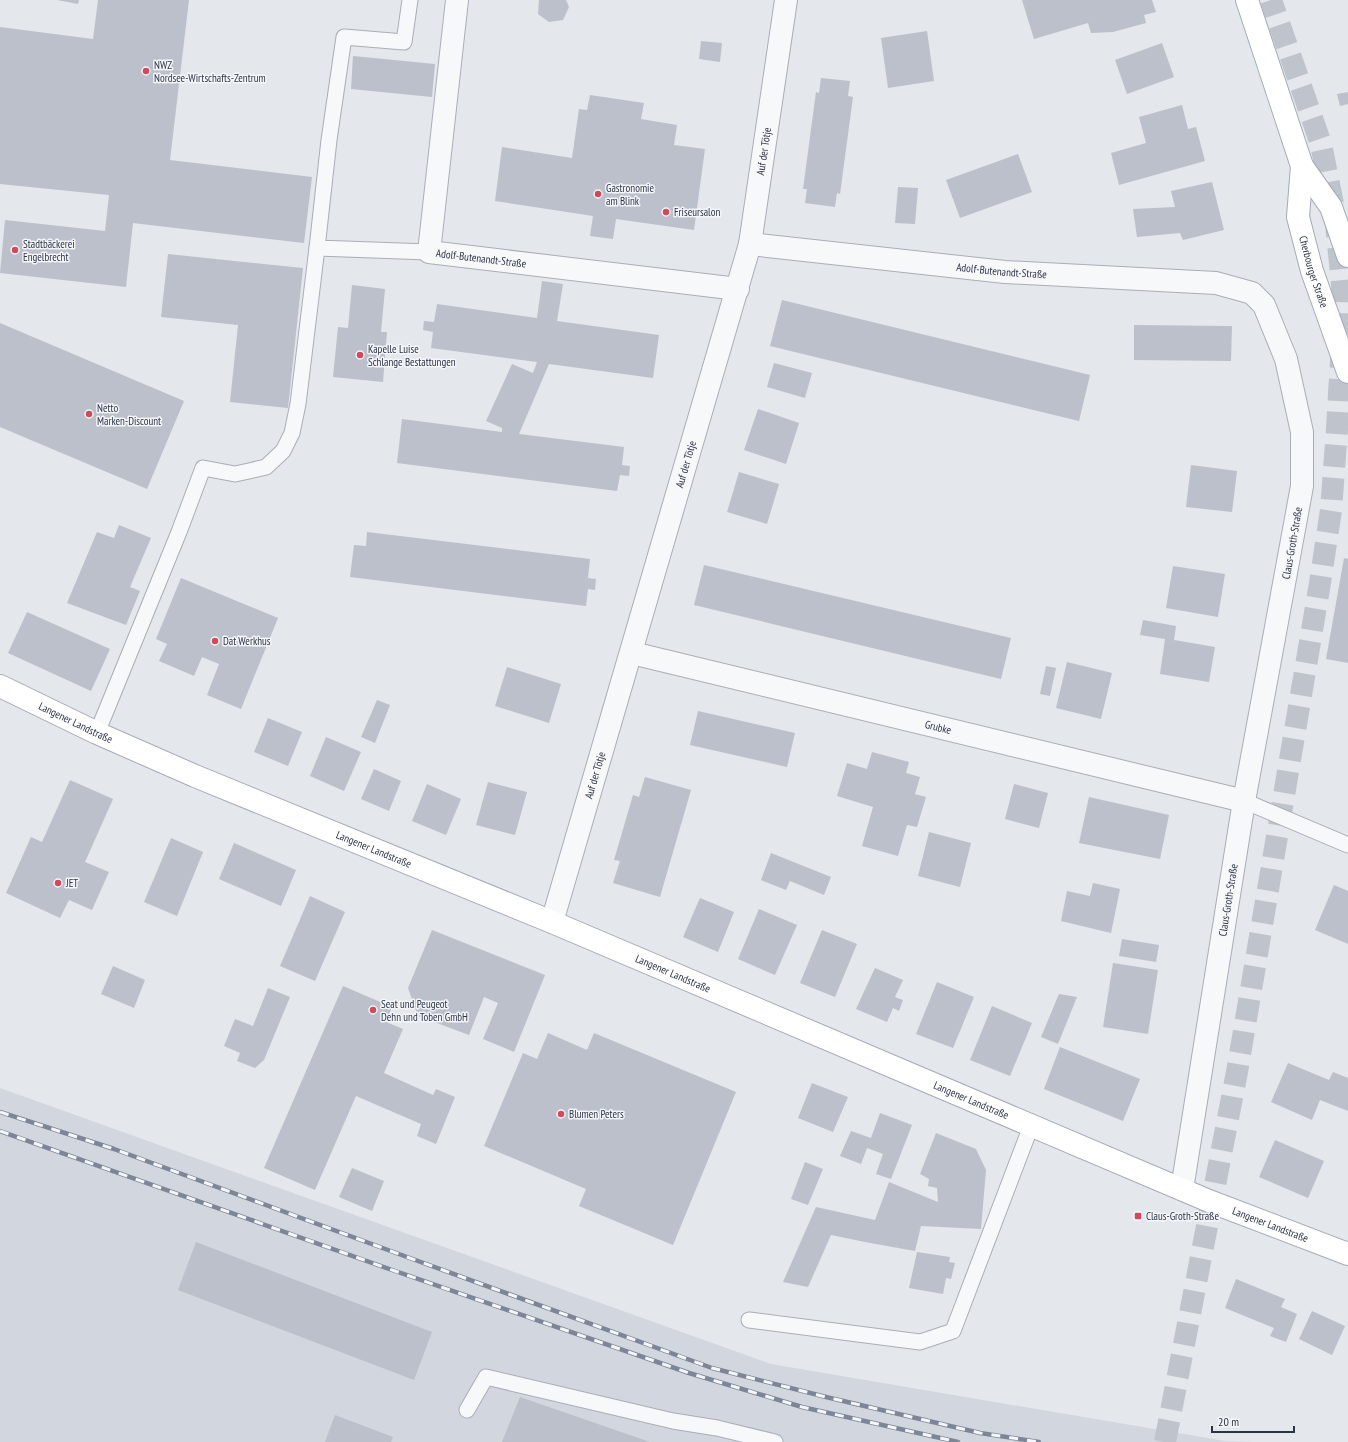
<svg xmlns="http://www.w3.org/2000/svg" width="1348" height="1442" font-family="'PT Sans Narrow',sans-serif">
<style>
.built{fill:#d2d6de}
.building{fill:#bbc0ca}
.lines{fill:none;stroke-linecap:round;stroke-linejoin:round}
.primary-tunnel{stroke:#bfc3cb;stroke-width:22;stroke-dasharray:22 11;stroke-linecap:butt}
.lane-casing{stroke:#a9aeb7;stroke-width:17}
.street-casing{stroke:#a9aeb7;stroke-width:24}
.primary-casing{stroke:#a3abb8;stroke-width:24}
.lane{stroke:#f7f8fa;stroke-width:15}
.street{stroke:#f7f8fa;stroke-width:22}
.primary{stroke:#fff;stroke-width:22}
.rail-casing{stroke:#7d8696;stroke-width:4.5}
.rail{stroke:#f4f6f9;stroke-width:3;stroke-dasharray:9;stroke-linecap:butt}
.poi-dot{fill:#d1495b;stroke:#f4f6f9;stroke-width:1.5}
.labels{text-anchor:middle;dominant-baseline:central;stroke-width:3;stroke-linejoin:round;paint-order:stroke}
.poi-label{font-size:11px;fill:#2b3445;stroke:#f4f6f9;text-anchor:start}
.street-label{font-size:11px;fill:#2b3445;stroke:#f4f6f9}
</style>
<rect width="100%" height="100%" fill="#e4e7ec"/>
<path class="built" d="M 0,1088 L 771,1364 L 1225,1441 L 1253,1442 L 0,1442 Z"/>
<g class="building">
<path d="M 57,0 L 79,0 L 78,4 Z"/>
<path d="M 98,0 L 189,0 L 170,160 L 312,177 L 304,243 L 133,223 L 126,287 L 0,273 L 5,220 L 105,231 L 109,195 L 0,184 L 0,27 L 93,39 Z"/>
<path d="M 539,0 L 566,0 L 569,7 L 563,20 L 549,22 L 538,14 Z"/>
<path d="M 1022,0 L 1152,0 L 1156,12 L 1144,15 L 1146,23 L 1113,32 L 1091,33 L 1088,23 L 1034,39 Z"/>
<path d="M 927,31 L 934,81 L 888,88 L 881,38 Z"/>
<path d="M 701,41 L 722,43 L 720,62 L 699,59 Z"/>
<path d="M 1162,43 L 1174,77 L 1127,94 L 1115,60 Z"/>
<path d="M 353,56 L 435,64 L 432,97 L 351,89 Z"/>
<path d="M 821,78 L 850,81 L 848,96 L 853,97 L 840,194 L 837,193 L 835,207 L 805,203 L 807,189 L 803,189 L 816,92 L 819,93 Z"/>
<path d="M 1348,92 L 1348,104 L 1340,106 L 1337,94 Z"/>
<path d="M 590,95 L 644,103 L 641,119 L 677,125 L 674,145 L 705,149 L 694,230 L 616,219 L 613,239 L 590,236 L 593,216 L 495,201 L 502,147 L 572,158 L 579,109 L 587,110 Z"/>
<path d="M 1182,105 L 1188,129 L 1196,127 L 1205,161 L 1119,185 L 1111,153 L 1146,143 L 1139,117 Z"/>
<path d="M 1018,154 L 1032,192 L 960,218 L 946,180 Z"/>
<path d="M 1212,182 L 1224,230 L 1183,240 L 1180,233 L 1137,237 L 1133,209 L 1175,207 L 1171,191 Z"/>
<path d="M 898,187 L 918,188 L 915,224 L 895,223 Z"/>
<path d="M 168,254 L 303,268 L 288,408 L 230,402 L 238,325 L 161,317 Z"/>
<path d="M 542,281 L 563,284 L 557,321 L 659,335 L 653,378 L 549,364 L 519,434 L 624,447 L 622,465 L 630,466 L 629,476 L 620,475 L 617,491 L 397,463 L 402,419 L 502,432 L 502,428 L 486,421 L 512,364 L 533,373 L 537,362 L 431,348 L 433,332 L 423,330 L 424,321 L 434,322 L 437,304 L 537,318 Z"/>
<path d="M 352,285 L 385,289 L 381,332 L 387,332 L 383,382 L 333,377 L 338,327 L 348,328 Z"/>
<path d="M 782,300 L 1090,375 L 1079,421 L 770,346 Z"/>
<path d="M 0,323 L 184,401 L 147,489 L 0,427 Z"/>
<path d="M 1134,325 L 1232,326 L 1231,361 L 1134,360 Z"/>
<path d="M 774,363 L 812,373 L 805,398 L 767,387 Z"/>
<path d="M 758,409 L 799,423 L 786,464 L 744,450 Z"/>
<path d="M 1191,465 L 1237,471 L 1232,512 L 1186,507 Z"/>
<path d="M 739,472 L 779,484 L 767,524 L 727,512 Z"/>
<path d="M 119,525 L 151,538 L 130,587 L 140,591 L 126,625 L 67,603 L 97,532 L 114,538 Z"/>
<path d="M 367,532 L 590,559 L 588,578 L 596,579 L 595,590 L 588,589 L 586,606 L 350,577 L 354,545 L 366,546 Z"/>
<path d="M 1344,558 L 1348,559 L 1348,663 L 1326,659 Z"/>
<path d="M 704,565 L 1011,638 L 1001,679 L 694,605 Z"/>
<path d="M 1173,566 L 1225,574 L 1218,617 L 1166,608 Z"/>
<path d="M 181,578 L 278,618 L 241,709 L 207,695 L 219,664 L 202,657 L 194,676 L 159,661 L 167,644 L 156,639 Z"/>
<path d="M 27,612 L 110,649 L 91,691 L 8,653 Z"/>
<path d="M 1143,620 L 1176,626 L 1174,640 L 1215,647 L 1209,682 L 1160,674 L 1165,639 L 1140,635 Z"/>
<path d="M 1067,662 L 1112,673 L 1101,719 L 1056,708 Z"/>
<path d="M 1046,666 L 1056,668 L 1050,696 L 1040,694 Z"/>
<path d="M 507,667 L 561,684 L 549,723 L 495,706 Z"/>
<path d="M 377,700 L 390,705 L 375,743 L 361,737 Z"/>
<path d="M 698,711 L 795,733 L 787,767 L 690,745 Z"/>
<path d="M 268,718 L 302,732 L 288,766 L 254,752 Z"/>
<path d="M 326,737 L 361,752 L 344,791 L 310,776 Z"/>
<path d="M 872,752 L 909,762 L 906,773 L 920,777 L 915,794 L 926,797 L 917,827 L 907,825 L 898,856 L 862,846 L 873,807 L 837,796 L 847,763 L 867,769 Z"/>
<path d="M 374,769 L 401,781 L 389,811 L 361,799 Z"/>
<path d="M 645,777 L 691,790 L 660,897 L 613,883 L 620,861 L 614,860 L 633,795 L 639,797 Z"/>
<path d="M 70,780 L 113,799 L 85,862 L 109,872 L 92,910 L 69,900 L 60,918 L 6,893 L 31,837 L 42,842 Z"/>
<path d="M 488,782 L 527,792 L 515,835 L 476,825 Z"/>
<path d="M 427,784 L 461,799 L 446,835 L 412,821 Z"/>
<path d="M 1014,784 L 1048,793 L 1039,828 L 1005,819 Z"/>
<path d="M 1089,797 L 1169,815 L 1160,859 L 1079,843 Z"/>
<path d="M 929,832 L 971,843 L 960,887 L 918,876 Z"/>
<path d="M 171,838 L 203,852 L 177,916 L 144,902 Z"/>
<path d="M 234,843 L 296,870 L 281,906 L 219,879 Z"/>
<path d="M 771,853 L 831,877 L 824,895 L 790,881 L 786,890 L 761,880 Z"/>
<path d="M 1093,883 L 1120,889 L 1111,933 L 1061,921 L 1067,891 L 1090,896 Z"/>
<path d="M 1334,885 L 1348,891 L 1348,944 L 1315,930 Z"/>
<path d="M 310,896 L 345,912 L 315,981 L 280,966 Z"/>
<path d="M 700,898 L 734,912 L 718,952 L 683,937 Z"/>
<path d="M 759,909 L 797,925 L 775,975 L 738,959 Z"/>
<path d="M 432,930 L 545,975 L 514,1052 L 483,1039 L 498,1003 L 484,997 L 469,1035 L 418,1016 L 408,988 Z"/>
<path d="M 822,930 L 857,944 L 835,997 L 800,983 Z"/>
<path d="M 1122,939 L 1159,945 L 1156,962 L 1119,956 Z"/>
<path d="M 1113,963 L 1158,970 L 1148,1034 L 1103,1027 Z"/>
<path d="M 113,966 L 145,980 L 134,1008 L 101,994 Z"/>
<path d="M 875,968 L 903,980 L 895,997 L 903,1000 L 899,1011 L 893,1008 L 887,1022 L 856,1009 Z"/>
<path d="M 937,982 L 974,997 L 953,1048 L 916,1034 Z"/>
<path d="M 343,986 L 392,1007 L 386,1022 L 403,1029 L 384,1073 L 433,1095 L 436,1089 L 455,1097 L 436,1144 L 417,1136 L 421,1124 L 356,1096 L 315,1190 L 264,1168 Z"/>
<path d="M 268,988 L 290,997 L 264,1060 L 255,1068 L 237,1061 L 240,1053 L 224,1046 L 235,1019 L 253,1026 Z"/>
<path d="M 1059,994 L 1077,997 L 1058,1044 L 1041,1037 Z"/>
<path d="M 992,1006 L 1032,1023 L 1010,1076 L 970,1060 Z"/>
<path d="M 548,1033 L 587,1050 L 594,1033 L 736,1092 L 673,1245 L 579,1206 L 586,1189 L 484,1146 L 523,1053 L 537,1059 Z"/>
<path d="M 1060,1047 L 1140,1079 L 1123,1121 L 1044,1089 Z"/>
<path d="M 1288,1063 L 1329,1080 L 1333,1072 L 1348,1078 L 1348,1111 L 1320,1100 L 1312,1120 L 1271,1102 Z"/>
<path d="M 812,1083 L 848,1097 L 833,1132 L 798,1118 Z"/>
<path d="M 880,1113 L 912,1125 L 891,1179 L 876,1174 L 883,1154 L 867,1148 L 861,1164 L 840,1156 L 851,1131 L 871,1138 Z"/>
<path d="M 936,1133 L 976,1149 L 986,1170 L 981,1229 L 921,1226 L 915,1251 L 870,1243 L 831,1235 L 808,1287 L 783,1282 L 816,1207 L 875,1220 L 889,1182 L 938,1202 L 937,1188 L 928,1186 L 929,1179 L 920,1174 Z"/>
<path d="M 1275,1140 L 1324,1161 L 1308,1198 L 1259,1177 Z"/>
<path d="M 805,1162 L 823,1169 L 808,1205 L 791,1199 Z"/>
<path d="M 352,1168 L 384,1181 L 372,1211 L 339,1197 Z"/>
<path d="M 196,1242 L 432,1332 L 414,1380 L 178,1290 Z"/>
<path d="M 917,1252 L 950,1257 L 949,1262 L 955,1263 L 951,1279 L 946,1278 L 943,1294 L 909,1288 Z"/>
<path d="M 1236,1279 L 1285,1299 L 1281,1307 L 1297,1314 L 1286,1342 L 1270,1336 L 1274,1328 L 1225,1308 Z"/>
<path d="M 1312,1311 L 1345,1326 L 1332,1355 L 1299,1339 Z"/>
<path d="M 520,1397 L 650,1442 L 502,1442 Z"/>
<path d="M 335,1415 L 393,1437 L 391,1442 L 325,1442 Z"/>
</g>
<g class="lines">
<path class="primary-tunnel" d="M 1165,1442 L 1237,1072 L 1320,583 L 1331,510 L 1337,429 L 1341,360 L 1342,283 L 1335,214 L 1321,144 L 1271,0"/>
<defs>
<g id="lane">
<path d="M 410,0 L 404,42 L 344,37 L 329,140 L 317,248 L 429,252"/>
<path d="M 97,733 L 179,532 L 203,468 L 235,474 L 249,471 L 266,467 L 283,451 L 292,433 L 298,404 L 317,248"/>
<path d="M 1244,801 L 1348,845"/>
<path d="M 749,1320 L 920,1342 L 953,1331 L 1031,1126"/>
<path d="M 467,1410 L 486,1377 L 673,1421 L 717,1428 L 775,1442"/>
</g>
<g id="street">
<path id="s1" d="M 457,0 L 429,252 L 738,289"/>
<path id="s2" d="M 750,244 L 1005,272 L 1216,283 L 1252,293 L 1264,305 L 1286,359 L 1302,432 L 1302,486 L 1244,801 L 1182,1189"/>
<path id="s3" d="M 632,653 L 1244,801"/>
<path id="s4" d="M 552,922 L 750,244 L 786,0"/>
</g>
<g id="primary">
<path d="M 1247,0 L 1302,166 L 1331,207 L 1348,256"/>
<path id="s5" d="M 1302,166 L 1298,217 L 1312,271 L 1348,372"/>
<path id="s6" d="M 0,686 L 97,733 L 195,776 L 552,922 L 1209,1201 L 1348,1254"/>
</g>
</defs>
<use href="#lane" class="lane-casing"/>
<use href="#street" class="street-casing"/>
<use href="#primary" class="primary-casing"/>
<use href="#lane" class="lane"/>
<use href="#street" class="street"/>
<use href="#primary" class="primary"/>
<defs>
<g id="rail">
<path d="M 0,1112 L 114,1149 L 407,1257 L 712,1368 L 826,1397 L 980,1433 L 1039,1442"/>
<path d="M 0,1131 L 395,1271 L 689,1373 L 802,1407 L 958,1442"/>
</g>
</defs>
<use href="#rail" class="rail-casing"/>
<use href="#rail" class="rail"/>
</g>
<g class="poi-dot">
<circle cx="146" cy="71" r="4"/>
<circle cx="598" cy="194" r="4"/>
<circle cx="666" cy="212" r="4"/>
<circle cx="15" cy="250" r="4"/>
<circle cx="360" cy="355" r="4"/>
<circle cx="89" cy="414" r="4"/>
<circle cx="215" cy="641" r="4"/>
<circle cx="58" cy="883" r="4"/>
<circle cx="373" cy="1010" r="4"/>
<circle cx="561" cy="1114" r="4"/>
<rect x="1134" y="1212" width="8" height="8" rx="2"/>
</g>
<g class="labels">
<g class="poi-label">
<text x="154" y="65">NWZ<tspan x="154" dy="13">Nordsee-Wirtschafts-Zentrum</tspan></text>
<text x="606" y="188">Gastronomie<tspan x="606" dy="13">am Blink</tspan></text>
<text x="674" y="212">Friseursalon</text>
<text x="23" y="244">Stadtbäckerei<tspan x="23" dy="13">Engelbrecht</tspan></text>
<text x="368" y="349">Kapelle Luise<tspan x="368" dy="13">Schlange Bestattungen</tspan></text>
<text x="97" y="408">Netto<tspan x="97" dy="13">Marken-Discount</tspan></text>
<text x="223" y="641">Dat Werkhus</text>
<text x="66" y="883">JET</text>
<text x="381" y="1004">Seat und Peugeot<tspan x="381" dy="13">Dehn und Toben GmbH</tspan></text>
<text x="569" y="1114">Blumen Peters</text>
<text x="1146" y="1216">Claus-Groth-Straße</text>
</g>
<g class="street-label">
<text stroke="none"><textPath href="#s4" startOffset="800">Auf der Tötje</textPath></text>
<text stroke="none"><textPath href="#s1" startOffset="306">Adolf-Butenandt-Straße</textPath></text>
<text stroke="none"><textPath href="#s2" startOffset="253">Adolf-Butenandt-Straße</textPath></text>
<text stroke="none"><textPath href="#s5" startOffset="108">Cherbourger Straße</textPath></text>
<text stroke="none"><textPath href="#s4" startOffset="477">Auf der Tötje</textPath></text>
<text transform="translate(1292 543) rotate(-80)">Claus-Groth-Straße</text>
<text stroke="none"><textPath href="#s6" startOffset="84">Langener Landstraße</textPath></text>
<text stroke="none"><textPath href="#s3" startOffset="315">Grubke</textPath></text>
<text stroke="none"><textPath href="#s4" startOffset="153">Auf der Tötje</textPath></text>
<text stroke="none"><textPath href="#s6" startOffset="408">Langener Landstraße</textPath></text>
<text transform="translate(1228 900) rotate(-81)">Claus-Groth-Straße</text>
<text stroke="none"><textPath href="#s6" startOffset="732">Langener Landstraße</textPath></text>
<text stroke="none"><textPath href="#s6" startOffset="1056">Langener Landstraße</textPath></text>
<text stroke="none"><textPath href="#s6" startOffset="1380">Langener Landstraße</textPath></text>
</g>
</g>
<path d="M1212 1426v6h82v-6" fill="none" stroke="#2b3445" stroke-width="2"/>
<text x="1218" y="1426" font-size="12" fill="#2b3445" stroke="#f4f6f9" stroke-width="3" paint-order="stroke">20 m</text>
</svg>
